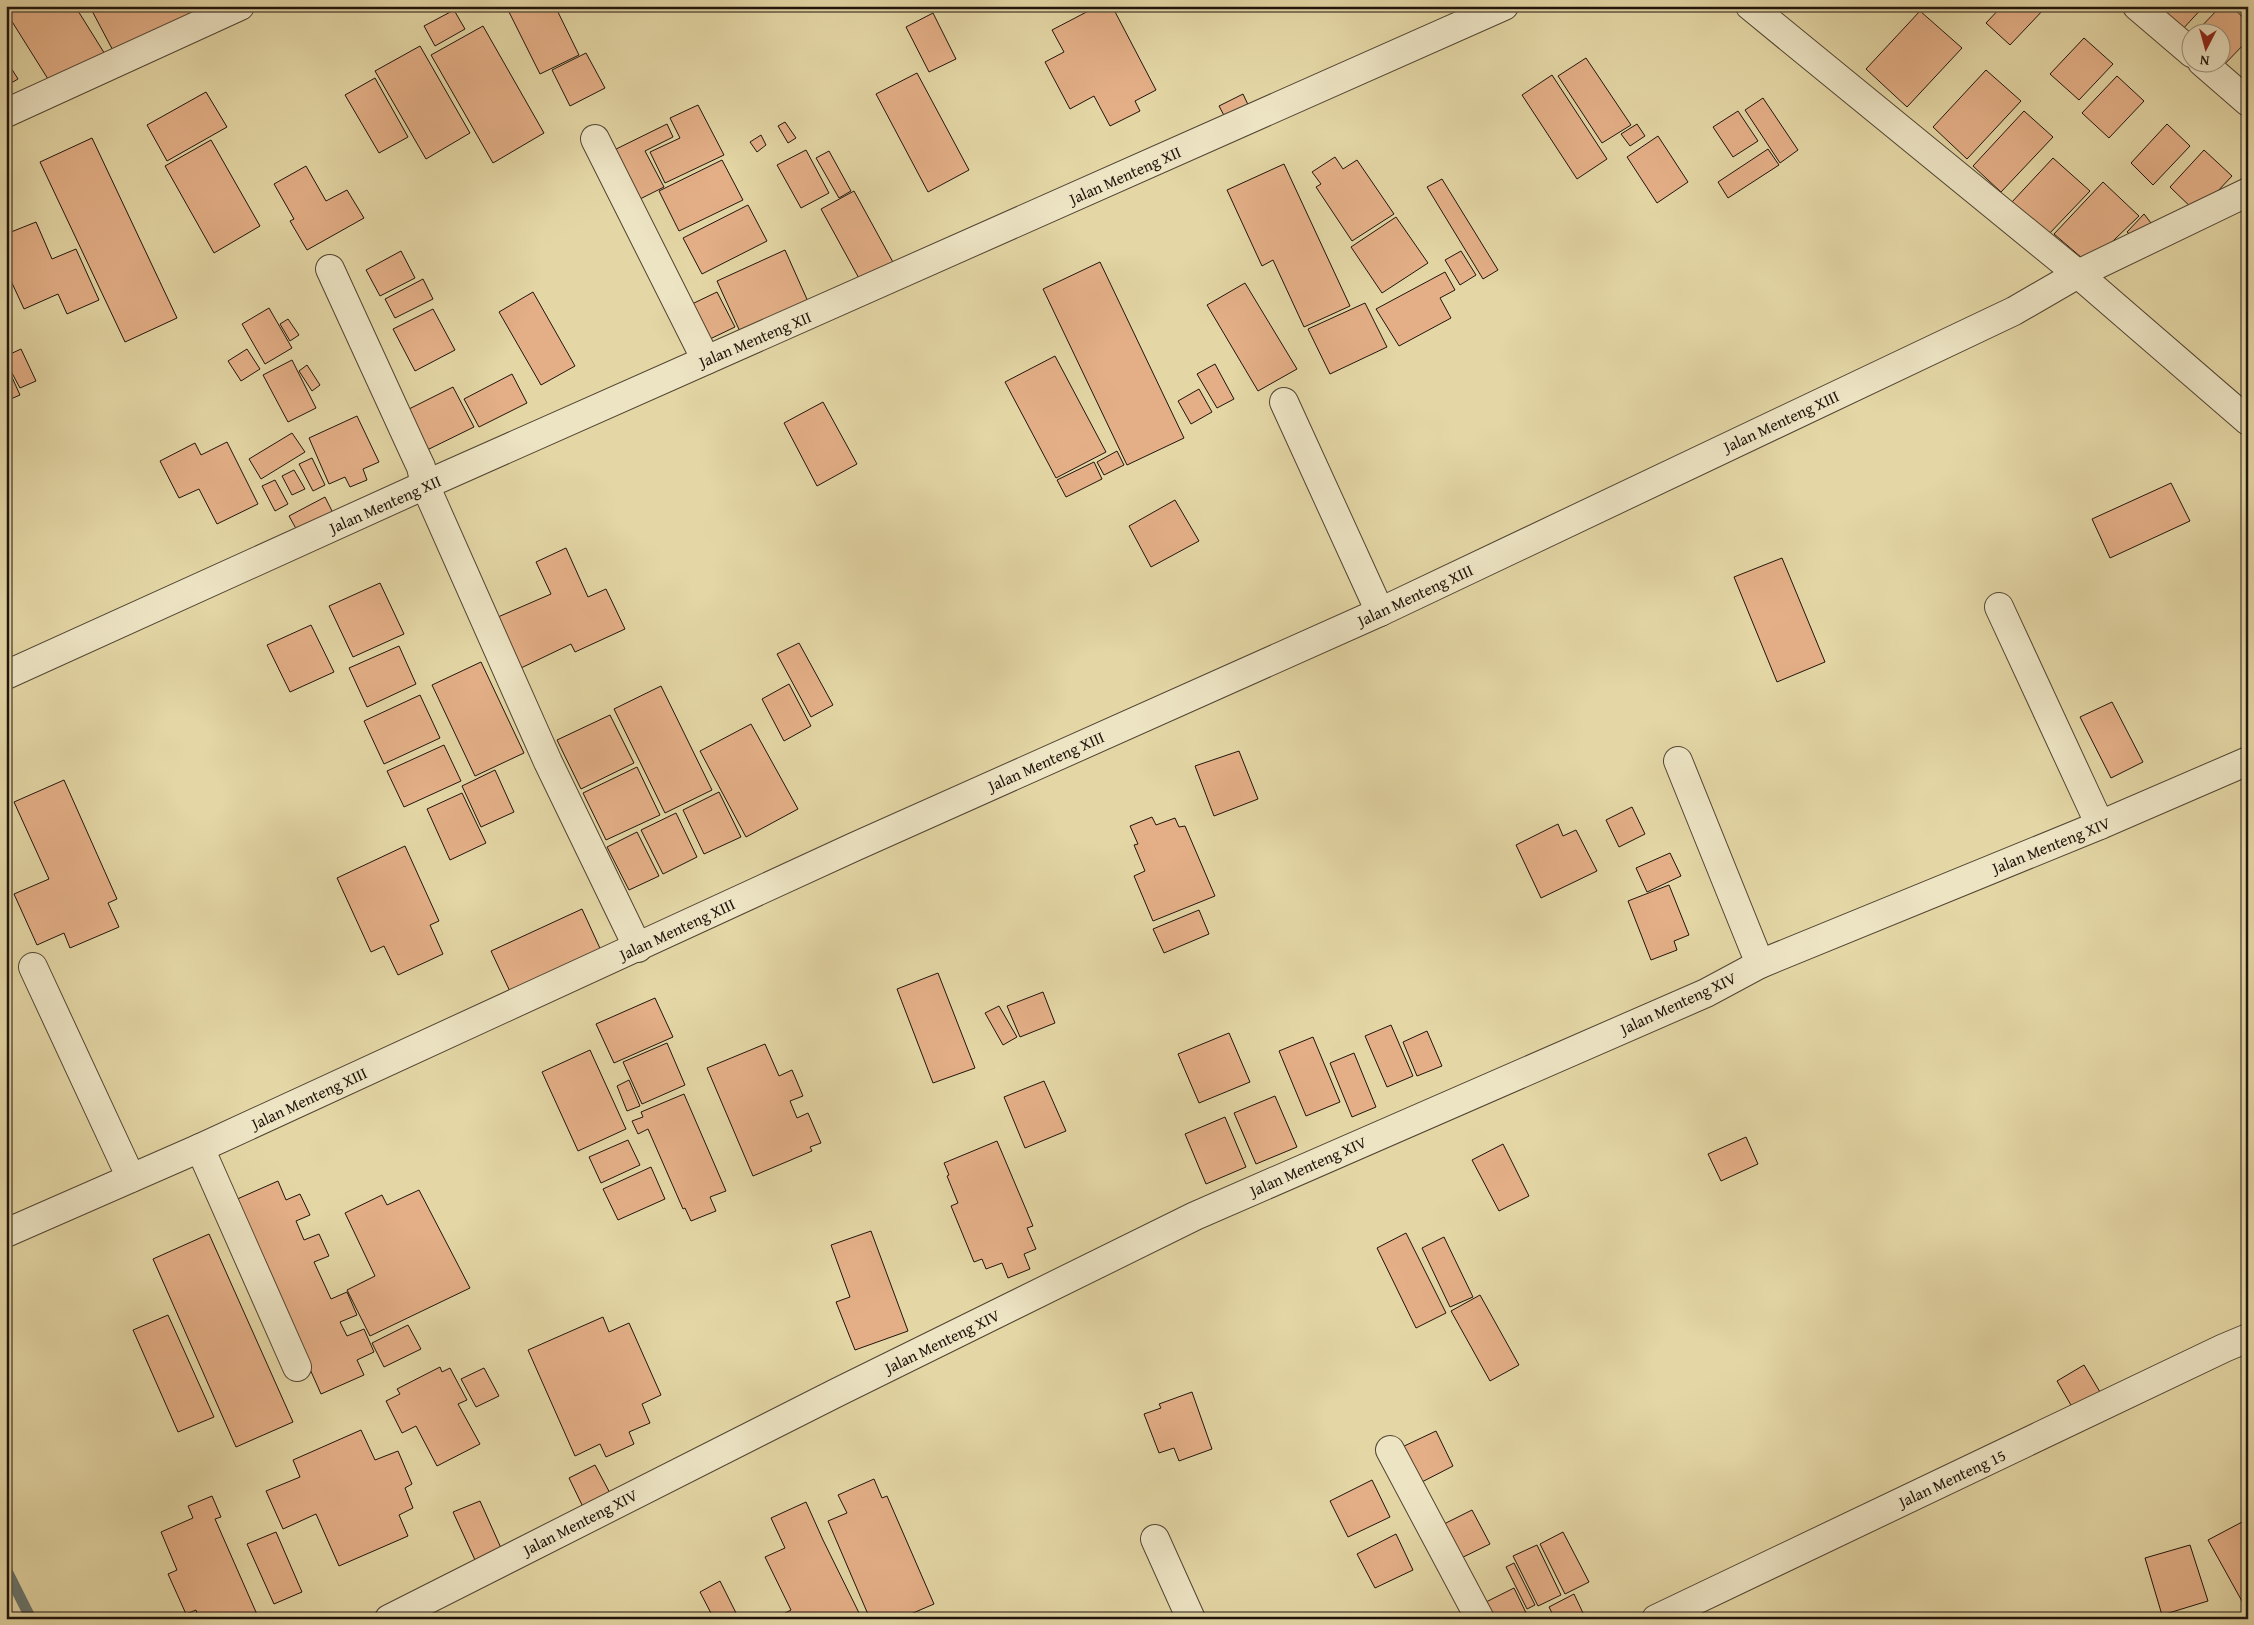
<svg xmlns="http://www.w3.org/2000/svg" width="2254" height="1625" font-family="'Gentium Book Plus',serif">
<style>
.lines{fill:none;stroke-linecap:round;stroke-linejoin:round}
.stream{stroke:#69766f;stroke-width:11}
.building{fill:#e4af87;stroke:#20150c}
.minor-casing{stroke:#514532;stroke-width:30}
.minor{stroke:#ede4c4;stroke-width:28}
.labels{text-anchor:middle;dominant-baseline:central;stroke-width:5;stroke-linejoin:round;paint-order:stroke}
.street-label{font-size:16px;fill:#20150c;stroke:#ede4c4}
</style>
<rect width="100%" height="100%" fill="#e4d6a5"/>
<filter id="stains"><feTurbulence type="fractalNoise" baseFrequency=".004" numOctaves="4"/><feColorMatrix values="0 0 0 0 .2 0 0 0 0 .09 0 0 0 0 .02 0 0 0 .5 -.17"/></filter>
<radialGradient id="worn" r=".72"><stop offset=".6" stop-color="#630" stop-opacity="0"/><stop offset="1" stop-color="#630" stop-opacity=".3"/></radialGradient>
<g class="lines">
<path class="stream" d="M 6,1569 L 31,1619"/>
</g>
<g class="building">
<path d="M 6,6 L 75,6 L 108,59 L 53,87 L 6,12 Z"/>
<path d="M 196,6 L 202,16 L 118,60 L 90,7 Z"/>
<path d="M 506,6 L 555,6 L 579,55 L 540,74 Z"/>
<path d="M 1098,6 L 1112,6 L 1156,90 L 1135,101 L 1140,111 L 1110,126 L 1094,96 L 1070,109 L 1045,62 L 1064,52 L 1052,30 Z"/>
<path d="M 2002,6 L 2045,6 L 2046,7 L 2010,45 L 1986,23 Z"/>
<path d="M 2155,6 L 2204,6 L 2181,31 Z"/>
<path d="M 2221,6 L 2231,6 L 2248,22 L 2248,40 L 2218,71 L 2222,62 L 2222,32 L 2196,32 Z"/>
<path d="M 454,10 L 465,29 L 435,46 L 424,26 Z"/>
<path d="M 1920,11 L 1962,48 L 1907,107 L 1866,69 Z"/>
<path d="M 933,13 L 956,59 L 929,72 L 906,27 Z"/>
<path d="M 483,26 L 544,133 L 493,163 L 431,55 Z"/>
<path d="M 2084,38 L 2113,64 L 2079,100 L 2050,74 Z"/>
<path d="M 420,46 L 470,133 L 426,159 L 375,71 Z"/>
<path d="M 586,53 L 605,88 L 570,106 L 552,70 Z"/>
<path d="M 1586,58 L 1631,125 L 1602,143 L 1558,76 Z"/>
<path d="M 6,60 L 18,79 L 6,86 Z"/>
<path d="M 1986,70 L 2021,101 L 1967,159 L 1933,127 Z"/>
<path d="M 2248,71 L 2248,86 L 2240,79 Z"/>
<path d="M 917,73 L 969,170 L 928,192 L 876,94 Z"/>
<path d="M 1552,75 L 1607,159 L 1577,179 L 1522,95 Z"/>
<path d="M 2117,76 L 2144,101 L 2109,138 L 2082,113 Z"/>
<path d="M 375,78 L 408,137 L 379,153 L 345,95 Z"/>
<path d="M 206,92 L 227,127 L 167,161 L 147,125 Z"/>
<path d="M 1243,94 L 1251,111 L 1228,123 L 1219,106 Z"/>
<path d="M 1763,98 L 1798,150 L 1780,163 L 1745,110 Z"/>
<path d="M 698,105 L 724,155 L 665,183 L 650,152 L 680,138 L 670,118 Z"/>
<path d="M 1738,111 L 1758,141 L 1733,157 L 1713,127 Z"/>
<path d="M 2024,111 L 2053,137 L 2001,192 L 1973,166 Z"/>
<path d="M 785,122 L 796,138 L 788,143 L 778,126 Z"/>
<path d="M 667,124 L 673,137 L 645,151 L 664,187 L 632,203 L 606,154 Z"/>
<path d="M 1637,124 L 1645,136 L 1630,146 L 1621,134 Z"/>
<path d="M 2167,124 L 2190,146 L 2153,185 L 2131,163 Z"/>
<path d="M 761,135 L 766,145 L 757,152 L 750,142 Z"/>
<path d="M 1658,136 L 1688,182 L 1657,203 L 1627,157 Z"/>
<path d="M 92,138 L 177,318 L 125,342 L 40,162 Z"/>
<path d="M 211,140 L 260,226 L 214,253 L 165,166 Z"/>
<path d="M 1768,149 L 1779,165 L 1728,198 L 1718,182 Z"/>
<path d="M 806,150 L 829,193 L 801,208 L 777,165 Z"/>
<path d="M 2204,150 L 2232,176 L 2197,213 L 2170,187 Z"/>
<path d="M 829,151 L 851,191 L 839,198 L 816,158 Z"/>
<path d="M 1335,157 L 1343,169 L 1357,160 L 1394,214 L 1352,241 L 1316,187 L 1321,184 L 1312,172 Z"/>
<path d="M 2053,158 L 2090,191 L 2047,236 L 2011,203 Z"/>
<path d="M 722,160 L 743,200 L 679,231 L 659,191 Z"/>
<path d="M 1284,164 L 1350,306 L 1304,327 L 1273,260 L 1262,266 L 1227,190 Z"/>
<path d="M 306,166 L 326,201 L 347,190 L 364,218 L 307,250 L 290,221 L 294,219 L 274,184 Z"/>
<path d="M 1442,179 L 1498,270 L 1483,279 L 1427,187 Z"/>
<path d="M 2103,182 L 2139,216 L 2089,264 L 2054,234 Z"/>
<path d="M 854,191 L 894,264 L 861,282 L 821,209 Z"/>
<path d="M 748,205 L 767,241 L 702,274 L 683,238 Z"/>
<path d="M 2144,214 L 2158,232 L 2140,242 L 2127,232 Z"/>
<path d="M 1396,217 L 1428,263 L 1382,293 L 1351,247 Z"/>
<path d="M 36,222 L 52,259 L 76,249 L 99,300 L 67,314 L 58,294 L 24,309 L 6,270 L 6,234 Z"/>
<path d="M 785,250 L 810,306 L 742,336 L 717,281 Z"/>
<path d="M 401,251 L 415,278 L 380,296 L 366,270 Z"/>
<path d="M 1461,251 L 1476,275 L 1460,285 L 1445,260 Z"/>
<path d="M 1100,262 L 1184,438 L 1127,465 L 1043,289 Z"/>
<path d="M 1445,272 L 1455,290 L 1440,298 L 1451,318 L 1399,346 L 1376,309 Z"/>
<path d="M 423,279 L 433,299 L 395,318 L 385,299 Z"/>
<path d="M 1245,283 L 1297,369 L 1258,391 L 1207,305 Z"/>
<path d="M 533,292 L 575,366 L 541,385 L 499,312 Z"/>
<path d="M 717,292 L 735,327 L 710,339 L 692,304 Z"/>
<path d="M 1365,303 L 1387,347 L 1330,374 L 1308,329 Z"/>
<path d="M 269,308 L 292,348 L 265,364 L 242,324 Z"/>
<path d="M 433,309 L 455,350 L 415,371 L 393,329 Z"/>
<path d="M 288,319 L 299,335 L 290,341 L 280,324 Z"/>
<path d="M 21,349 L 36,381 L 20,388 L 6,362 L 6,356 Z"/>
<path d="M 247,349 L 260,369 L 241,381 L 228,361 Z"/>
<path d="M 1055,356 L 1106,452 L 1056,478 L 1005,382 Z"/>
<path d="M 292,360 L 316,408 L 288,422 L 263,375 Z"/>
<path d="M 6,364 L 20,395 L 6,401 Z"/>
<path d="M 1215,364 L 1234,399 L 1217,408 L 1197,374 Z"/>
<path d="M 307,365 L 320,385 L 312,391 L 299,371 Z"/>
<path d="M 512,374 L 527,403 L 479,427 L 464,399 Z"/>
<path d="M 453,387 L 474,427 L 423,452 L 403,412 Z"/>
<path d="M 1199,389 L 1212,412 L 1191,424 L 1178,401 Z"/>
<path d="M 823,402 L 857,464 L 817,486 L 784,423 Z"/>
<path d="M 357,416 L 379,462 L 363,469 L 367,480 L 350,487 L 345,477 L 329,484 L 309,438 Z"/>
<path d="M 292,433 L 305,452 L 261,479 L 249,459 Z"/>
<path d="M 227,442 L 258,504 L 217,524 L 199,489 L 179,498 L 160,461 L 195,443 L 201,455 Z"/>
<path d="M 1117,451 L 1124,465 L 1104,475 L 1097,462 Z"/>
<path d="M 312,458 L 325,485 L 313,491 L 299,464 Z"/>
<path d="M 1094,462 L 1102,479 L 1066,497 L 1057,480 Z"/>
<path d="M 294,470 L 305,489 L 292,495 L 282,476 Z"/>
<path d="M 275,480 L 288,504 L 275,511 L 262,486 Z"/>
<path d="M 2171,483 L 2190,521 L 2110,558 L 2092,519 Z"/>
<path d="M 325,497 L 334,515 L 299,534 L 289,516 Z"/>
<path d="M 1175,500 L 1199,541 L 1151,567 L 1129,526 Z"/>
<path d="M 566,548 L 588,597 L 606,589 L 625,629 L 575,652 L 571,644 L 521,668 L 498,617 L 551,594 L 536,562 Z"/>
<path d="M 1782,558 L 1825,662 L 1777,682 L 1734,577 Z"/>
<path d="M 380,583 L 404,634 L 353,657 L 329,606 Z"/>
<path d="M 311,625 L 334,672 L 290,692 L 267,645 Z"/>
<path d="M 2248,627 L 2248,638 L 2243,630 Z"/>
<path d="M 799,643 L 833,705 L 811,717 L 777,654 Z"/>
<path d="M 399,646 L 416,684 L 367,707 L 349,668 Z"/>
<path d="M 481,662 L 524,753 L 475,776 L 432,685 Z"/>
<path d="M 789,684 L 811,726 L 784,741 L 762,699 Z"/>
<path d="M 661,686 L 712,790 L 665,813 L 614,709 Z"/>
<path d="M 420,695 L 440,738 L 384,764 L 364,721 Z"/>
<path d="M 2112,702 L 2143,762 L 2111,778 L 2080,717 Z"/>
<path d="M 610,715 L 634,763 L 581,789 L 557,740 Z"/>
<path d="M 751,724 L 798,809 L 746,837 L 700,751 Z"/>
<path d="M 444,745 L 461,781 L 404,807 L 387,771 Z"/>
<path d="M 1239,751 L 1258,799 L 1214,816 L 1195,766 Z"/>
<path d="M 637,767 L 660,815 L 606,840 L 583,793 Z"/>
<path d="M 495,770 L 514,812 L 481,827 L 462,786 Z"/>
<path d="M 64,780 L 117,899 L 108,903 L 119,927 L 70,948 L 64,933 L 37,945 L 14,894 L 49,879 L 14,802 Z"/>
<path d="M 719,792 L 741,837 L 704,854 L 683,810 Z"/>
<path d="M 462,793 L 486,843 L 450,860 L 427,809 Z"/>
<path d="M 1632,807 L 1645,834 L 1619,847 L 1606,820 Z"/>
<path d="M 676,813 L 697,857 L 663,874 L 641,830 Z"/>
<path d="M 1152,817 L 1156,825 L 1175,818 L 1179,827 L 1185,826 L 1215,896 L 1153,921 L 1134,876 L 1145,871 L 1134,845 L 1138,844 L 1130,826 Z"/>
<path d="M 1558,824 L 1563,836 L 1576,830 L 1597,871 L 1541,898 L 1516,845 Z"/>
<path d="M 637,832 L 659,876 L 629,890 L 607,847 Z"/>
<path d="M 405,846 L 439,921 L 430,925 L 443,954 L 398,975 L 384,946 L 371,952 L 337,878 Z"/>
<path d="M 1670,853 L 1681,876 L 1647,892 L 1636,868 Z"/>
<path d="M 1669,885 L 1689,935 L 1674,941 L 1677,950 L 1651,960 L 1628,901 Z"/>
<path d="M 582,909 L 604,957 L 514,1000 L 491,951 Z"/>
<path d="M 1199,910 L 1209,934 L 1164,953 L 1153,929 Z"/>
<path d="M 938,973 L 975,1068 L 933,1083 L 897,989 Z"/>
<path d="M 1043,992 L 1055,1023 L 1020,1037 L 1007,1006 Z"/>
<path d="M 655,998 L 673,1037 L 614,1063 L 596,1024 Z"/>
<path d="M 999,1006 L 1017,1037 L 1003,1045 L 985,1013 Z"/>
<path d="M 1391,1025 L 1413,1076 L 1387,1087 L 1365,1036 Z"/>
<path d="M 1427,1031 L 1442,1066 L 1417,1076 L 1403,1042 Z"/>
<path d="M 1229,1033 L 1250,1082 L 1199,1103 L 1178,1054 Z"/>
<path d="M 1313,1037 L 1340,1102 L 1306,1116 L 1279,1051 Z"/>
<path d="M 667,1043 L 685,1085 L 642,1104 L 623,1062 Z"/>
<path d="M 765,1044 L 779,1076 L 792,1070 L 803,1096 L 790,1101 L 797,1118 L 808,1113 L 821,1143 L 810,1147 L 812,1151 L 753,1176 L 707,1068 Z"/>
<path d="M 590,1050 L 626,1129 L 578,1151 L 542,1072 Z"/>
<path d="M 1354,1053 L 1376,1107 L 1352,1117 L 1330,1063 Z"/>
<path d="M 629,1080 L 640,1106 L 627,1111 L 617,1086 Z"/>
<path d="M 1044,1081 L 1066,1131 L 1025,1148 L 1004,1097 Z"/>
<path d="M 684,1094 L 726,1191 L 710,1197 L 716,1211 L 691,1221 L 685,1208 L 683,1209 L 648,1129 L 638,1134 L 632,1121 L 643,1117 L 641,1112 Z"/>
<path d="M 1275,1096 L 1297,1147 L 1256,1164 L 1234,1113 Z"/>
<path d="M 1225,1117 L 1246,1167 L 1206,1184 L 1185,1134 Z"/>
<path d="M 1746,1137 L 1758,1164 L 1721,1181 L 1708,1154 Z"/>
<path d="M 628,1140 L 640,1165 L 601,1183 L 589,1157 Z"/>
<path d="M 997,1141 L 1033,1226 L 1027,1228 L 1036,1249 L 1024,1254 L 1030,1269 L 1008,1278 L 1002,1263 L 986,1269 L 982,1259 L 974,1262 L 951,1206 L 958,1203 L 947,1176 L 949,1175 L 944,1163 Z"/>
<path d="M 1503,1144 L 1529,1196 L 1499,1211 L 1472,1160 Z"/>
<path d="M 651,1167 L 665,1199 L 618,1220 L 603,1189 Z"/>
<path d="M 278,1181 L 286,1200 L 300,1194 L 310,1215 L 296,1221 L 304,1240 L 319,1234 L 329,1256 L 314,1262 L 331,1299 L 347,1292 L 357,1315 L 340,1322 L 347,1336 L 364,1329 L 374,1352 L 357,1360 L 364,1375 L 321,1394 L 235,1200 Z"/>
<path d="M 419,1190 L 470,1288 L 370,1336 L 347,1290 L 375,1276 L 345,1213 L 382,1195 L 387,1205 Z"/>
<path d="M 871,1231 L 908,1331 L 855,1350 L 836,1302 L 850,1297 L 831,1245 Z"/>
<path d="M 1406,1233 L 1446,1313 L 1416,1328 L 1377,1248 Z"/>
<path d="M 209,1234 L 293,1422 L 236,1447 L 153,1259 Z"/>
<path d="M 1444,1237 L 1473,1297 L 1450,1307 L 1422,1248 Z"/>
<path d="M 1480,1295 L 1519,1365 L 1490,1381 L 1451,1311 Z"/>
<path d="M 168,1315 L 214,1417 L 178,1432 L 133,1330 Z"/>
<path d="M 603,1317 L 609,1332 L 629,1323 L 661,1395 L 642,1404 L 650,1423 L 629,1432 L 634,1444 L 606,1457 L 600,1444 L 575,1456 L 528,1350 Z"/>
<path d="M 408,1325 L 421,1349 L 384,1367 L 372,1343 Z"/>
<path d="M 2084,1365 L 2103,1397 L 2075,1412 L 2057,1381 Z"/>
<path d="M 440,1367 L 442,1372 L 450,1368 L 467,1400 L 458,1404 L 480,1444 L 437,1466 L 416,1426 L 402,1433 L 386,1401 L 400,1394 L 397,1389 Z"/>
<path d="M 484,1368 L 499,1396 L 476,1407 L 461,1379 Z"/>
<path d="M 1192,1392 L 1212,1449 L 1179,1461 L 1174,1448 L 1159,1453 L 1144,1414 L 1161,1408 L 1159,1404 Z"/>
<path d="M 361,1430 L 375,1460 L 398,1451 L 412,1484 L 405,1488 L 413,1508 L 399,1515 L 408,1536 L 339,1566 L 316,1514 L 283,1529 L 266,1491 L 300,1477 L 293,1460 Z"/>
<path d="M 1436,1431 L 1453,1466 L 1418,1484 L 1400,1448 Z"/>
<path d="M 595,1465 L 611,1495 L 584,1509 L 569,1478 Z"/>
<path d="M 874,1479 L 882,1498 L 887,1496 L 934,1604 L 899,1619 L 870,1619 L 828,1521 L 847,1513 L 838,1495 Z"/>
<path d="M 1372,1480 L 1390,1517 L 1348,1537 L 1330,1501 Z"/>
<path d="M 212,1496 L 221,1517 L 215,1519 L 259,1619 L 199,1619 L 196,1610 L 186,1614 L 168,1574 L 177,1570 L 161,1532 L 193,1518 L 188,1506 Z"/>
<path d="M 480,1501 L 501,1548 L 475,1560 L 453,1512 Z"/>
<path d="M 806,1502 L 823,1540 L 862,1619 L 788,1619 L 785,1613 L 791,1610 L 765,1557 L 785,1548 L 771,1518 Z"/>
<path d="M 1472,1510 L 1490,1544 L 1453,1562 L 1436,1528 Z"/>
<path d="M 2244,1521 L 2248,1528 L 2248,1612 L 2208,1540 Z"/>
<path d="M 276,1532 L 302,1592 L 274,1604 L 247,1544 Z"/>
<path d="M 1563,1532 L 1589,1582 L 1565,1594 L 1540,1544 Z"/>
<path d="M 1396,1534 L 1413,1570 L 1375,1588 L 1357,1554 Z"/>
<path d="M 1537,1545 L 1561,1595 L 1538,1606 L 1513,1556 Z"/>
<path d="M 2190,1545 L 2208,1601 L 2162,1615 L 2145,1558 Z"/>
<path d="M 1514,1563 L 1535,1605 L 1527,1609 L 1506,1567 Z"/>
<path d="M 720,1581 L 739,1619 L 714,1619 L 700,1592 Z"/>
<path d="M 1514,1588 L 1529,1619 L 1489,1619 L 1482,1604 Z"/>
<path d="M 1574,1594 L 1583,1613 L 1571,1619 L 1555,1619 L 1549,1607 Z"/>
</g>
<g class="lines">
<defs>
<g id="minor">
<path d="M 1750,6 L 2078,274 L 2248,421"/>
<path d="M 2137,6 L 2192,53"/>
<path d="M 2202,62 L 2248,102"/>
<path d="M 6,113 L 240,6"/>
<path d="M 595,139 L 706,360"/>
<path d="M 330,269 L 413,450 L 421,467 L 425,485 L 548,762 L 638,948"/>
<path d="M 1284,402 L 1380,612"/>
<path d="M 1999,607 L 2100,825"/>
<path d="M 6,675 L 425,485 L 1504,6"/>
<path d="M 1678,761 L 1760,964"/>
<path d="M 33,967 L 131,1178"/>
<path d="M 200,1148 L 297,1367"/>
<path d="M 6,1233 L 200,1148 L 854,847 L 1380,612 L 2014,311 L 2078,274 L 2248,192"/>
<path d="M 1390,1450 L 1480,1619"/>
<path d="M 1155,1539 L 1191,1619"/>
<path d="M 389,1619 L 838,1392 L 1195,1216 L 1706,993 L 1760,964 L 2100,825 L 2248,761"/>
<path d="M 1656,1619 L 2224,1348 L 2248,1338"/>
</g>
</defs>
<use href="#minor" class="minor-casing"/>
<use href="#minor" class="minor"/>
</g>
<g class="labels">
<g class="street-label">
<text transform="translate(1125 175) rotate(-24)">Jalan Menteng XII</text>
<text transform="translate(755 339) rotate(-23)">Jalan Menteng XII</text>
<text transform="translate(1781 421) rotate(-25)">Jalan Menteng XIII</text>
<text transform="translate(385 504) rotate(-24)">Jalan Menteng XII</text>
<text transform="translate(1415 595) rotate(-25)">Jalan Menteng XIII</text>
<text transform="translate(1046 761) rotate(-24)">Jalan Menteng XIII</text>
<text transform="translate(2051 845) rotate(-22)">Jalan Menteng XIV</text>
<text transform="translate(677 929) rotate(-25)">Jalan Menteng XIII</text>
<text transform="translate(1678 1003) rotate(-25)">Jalan Menteng XIV</text>
<text transform="translate(309 1098) rotate(-25)">Jalan Menteng XIII</text>
<text transform="translate(1308 1166) rotate(-24)">Jalan Menteng XIV</text>
<text transform="translate(942 1341) rotate(-26)">Jalan Menteng XIV</text>
<text transform="translate(1952 1478) rotate(-25)">Jalan Menteng 15</text>
<text transform="translate(580 1522) rotate(-27)">Jalan Menteng XIV</text>
</g>
</g>
<rect width="2254" height="1625" fill="none" stroke="#e4d6a5" stroke-width="25"/>
<rect x="8" y="8" width="2239" height="1610" fill="none" stroke="#20150c" stroke-width="2.5"/>
<rect x="12" y="12" width="2229" height="1600" fill="none" stroke="#20150c"/>
<g transform="translate(2206 48) rotate(186)"><circle r="24" fill="#ede4c4" stroke="#9b917a"/>
<path d="M0-4L9 19L0 12L-9 19Z" fill="#8f2418"/>
<text y="-8" font-size="14" font-weight="bold" text-anchor="middle" fill="#20150c">N</text>
</g>
<rect width="100%" height="100%" filter="url(#stains)"/>
<rect width="100%" height="100%" fill="url(#worn)"/>
</svg>
